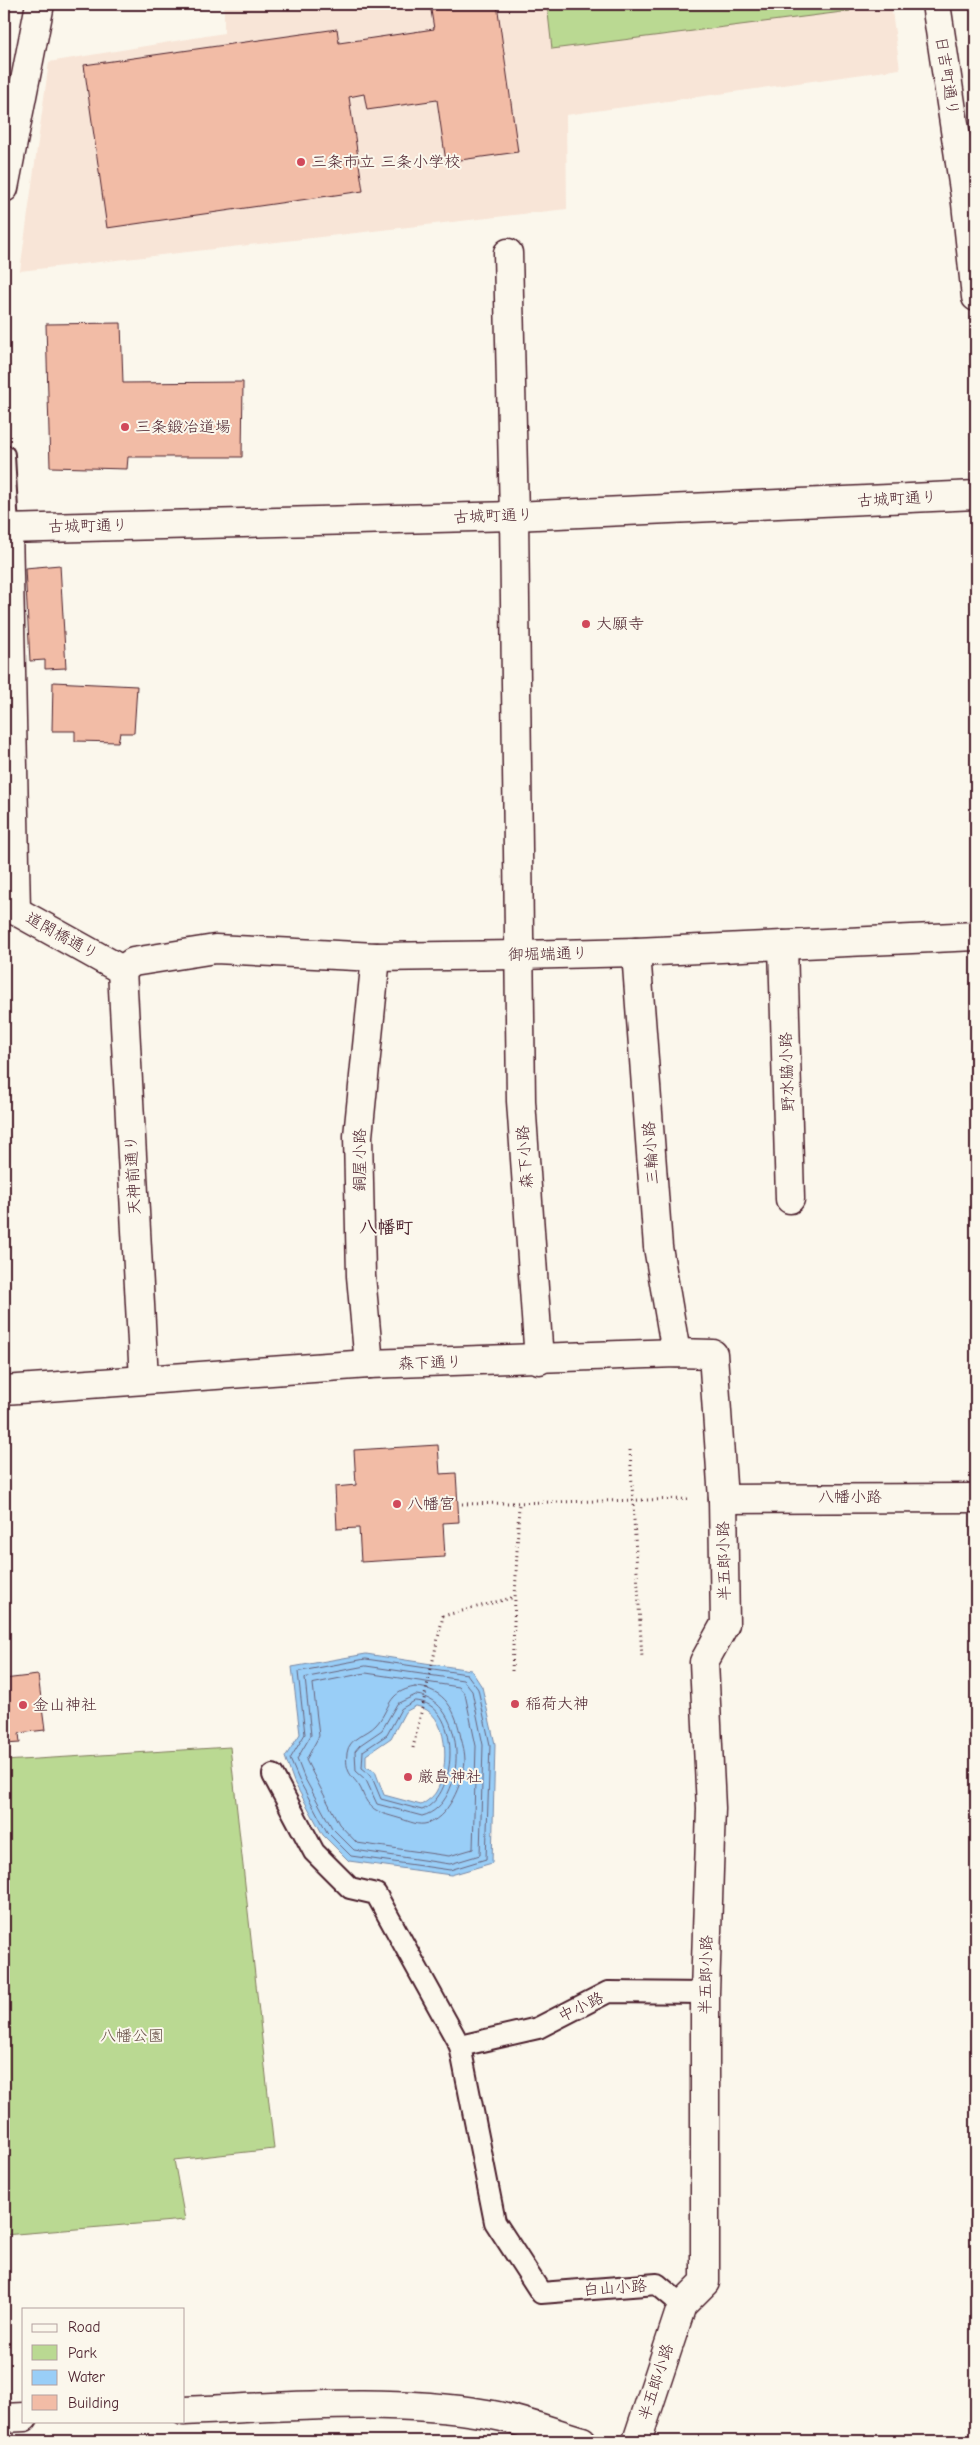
<svg xmlns="http://www.w3.org/2000/svg" width="980" height="2445" font-family="'Comic Neue','Klee One',sans-serif">
<style>
.built{fill:#f8e5d7}
.green{fill:#bad992;stroke:#827c5e}
.water{fill:#99cef7;stroke:#7988a5;fill-rule:evenodd}
.lines{fill:none;stroke-linecap:round;stroke-linejoin:round}
.shore{stroke:#6a657d;stroke-width:1}
.building{fill:#f2bca6;stroke:#4a1f2b}
.service-casing{stroke:#4a1f2b;stroke-width:24}
.minor-casing{stroke:#4a1f2b;stroke-width:31}
.tertiary-casing{stroke:#4a1f2b;stroke-width:31}
.path{stroke:#4a1f2b;stroke-width:3;stroke-dasharray:1 4;stroke-linecap:butt}
.service{stroke:#fbf7ec;stroke-width:20}
.minor{stroke:#fbf7ec;stroke-width:28}
.tertiary{stroke:#fbf7ec;stroke-width:28}
.poi-dot{fill:#d1495b;stroke:#fbf7ec;stroke-width:2}
.labels{text-anchor:middle;dominant-baseline:central;stroke-width:4;stroke-linejoin:round;paint-order:stroke}
.street-label{font-size:16px;fill:#4a1f2b;stroke:#fbf7ec}
.poi-label{font-size:16px;fill:#4a1f2b;stroke:#fbf7ec;text-anchor:start}
.park-label{font-size:16px;fill:#664e45;stroke:#fbf7ec}
.neighbourhood-label{font-size:18px;font-weight:bold;fill:#4a1f2b;stroke:#fbf7ec}
</style>
<rect width="100%" height="100%" fill="#fbf7ec"/>
<filter id="ink" filterUnits="userSpaceOnUse"><feTurbulence type="fractalNoise" baseFrequency=".02" numOctaves="2"/><feDisplacementMap in="SourceGraphic" scale="10" xChannelSelector="R" yChannelSelector="G"/><feConvolveMatrix kernelMatrix="1 2 1 2 8 2 1 2 1" color-interpolation-filters="sRGB"/></filter>
<g filter="url(#ink)">
<path class="built" d="M 224,4 L 891,4 L 900,69 L 566,115 L 567,209 L 20,271 L 49,62 L 224,33 Z"/>
<g class="green">
<path d="M 547,4 L 849,4 L 850,11 L 552,49 Z"/>
<path d="M 230,1747 L 274,2149 L 174,2160 L 185,2220 L 4,2235 L 4,1761 Z"/>
</g>
<path class="water" d="M 366,1654 L 471,1670 L 482,1687 L 495,1744 L 492,1863 L 451,1875 L 349,1861 L 323,1835 L 294,1782 L 285,1757 L 300,1734 L 292,1667 ZM 416,1706 C 450,1711 450,1769 436,1792 C 433,1797 426,1802 421,1805 L 384,1795 L 375,1771 L 366,1767 L 366,1755 L 391,1738 L 405,1712 Z"/>
<g class="lines">
<g class="shore">
<path d="M 366,1659 L 467,1674 L 478,1689 L 490,1745 L 486,1859 L 450,1870 L 351,1856 L 327,1832 L 299,1780 L 290,1759 L 305,1734 L 298,1672 Z"/>
<path d="M 366,1666 L 463,1680 L 472,1691 L 483,1745 L 480,1855 L 450,1864 L 354,1850 L 332,1828 L 304,1777 L 297,1759 L 311,1735 L 305,1678 Z"/>
<path d="M 366,1673 L 459,1687 L 465,1694 L 476,1746 L 473,1849 L 449,1856 L 357,1843 L 339,1824 L 306,1760 L 319,1736 L 313,1684 Z"/>
<path d="M 415,1687 C 446,1688 456,1712 461,1738 C 463,1745 465,1753 465,1761 C 463,1782 448,1821 424,1824 C 415,1825 406,1820 398,1818 C 381,1813 370,1811 363,1794 C 357,1776 344,1778 347,1753 C 349,1737 367,1735 376,1725 C 391,1709 386,1692 415,1687 Z"/>
<path d="M 416,1695 C 468,1699 469,1805 422,1816 L 377,1804 L 366,1780 L 356,1771 L 355,1751 L 360,1745 L 382,1730 L 397,1704 Z"/>
<path d="M 415,1701 C 461,1702 460,1795 422,1810 L 381,1799 L 371,1775 L 362,1768 L 363,1751 L 387,1735 L 401,1709 Z"/>
</g>
</g>
<g class="building">
<path d="M 430,4 L 497,4 L 518,152 L 446,162 L 437,100 L 367,110 L 364,94 L 349,97 L 363,191 L 107,228 L 84,65 L 337,29 L 339,43 L 434,29 Z"/>
<path d="M 121,323 L 123,383 L 243,382 L 242,457 L 128,457 L 127,469 L 50,467 L 46,324 Z"/>
<path d="M 60,565 L 66,668 L 45,669 L 45,660 L 30,661 L 25,568 Z"/>
<path d="M 53,682 L 137,686 L 134,733 L 120,733 L 118,742 L 75,741 L 75,731 L 52,731 Z"/>
<path d="M 438,1445 L 440,1474 L 456,1473 L 459,1522 L 443,1523 L 445,1557 L 361,1562 L 359,1528 L 337,1529 L 335,1487 L 356,1485 L 354,1450 Z"/>
<path d="M 38,1675 L 45,1730 L 19,1733 L 20,1743 L 4,1744 L 4,1679 Z"/>
</g>
<g class="lines">
<defs>
<g id="service">
<path d="M 4,455 L 8,528"/>
<path d="M 273,1775 L 314,1852 L 350,1888 L 376,1894 L 460,2046 L 495,2222 L 541,2293 L 657,2284 L 682,2305"/>
<path d="M 460,2046 L 538,2028 L 608,1992 L 705,1993"/>
</g>
<g id="minor">
<path d="M 936,4 L 966,203 L 976,297"/>
<path d="M 4,188 L 40,4"/>
<path d="M 508,253 L 514,516 L 521,1101 L 539,1360"/>
<path d="M 8,528 L 16,911"/>
<path d="M 4,901 L 16,911 L 122,970"/>
<path d="M 783,945 L 790,1199"/>
<path d="M 636,952 L 658,1247 L 676,1353"/>
<path d="M 122,970 L 133,962 L 215,949 L 376,957 L 520,955 L 636,952 L 976,936"/>
<path d="M 122,970 L 144,1379"/>
<path d="M 369,1364 L 361,1276 L 358,1136 L 376,957"/>
<path d="M 4,1390 L 369,1364 L 676,1353 L 713,1354 L 723,1499 L 725,1624 L 704,1662 L 711,1808 L 705,1993 L 705,2282 L 682,2305 L 637,2441"/>
<path d="M 723,1499 L 976,1498"/>
</g>
<g id="tertiary">
<path d="M 4,529 L 514,516 L 976,495"/>
<path d="M 184,2411 C 283,2407 389,2397 487,2414 C 519,2419 551,2432 582,2441"/>
<path d="M 4,2418 L 24,2417"/>
</g>
</defs>
<use href="#service" class="service-casing"/>
<use href="#minor" class="minor-casing"/>
<use href="#tertiary" class="tertiary-casing"/>
<g class="path">
<path d="M 630,1450 L 642,1658"/>
<path d="M 462,1504 L 689,1499"/>
<path d="M 512,1671 L 519,1503"/>
<path d="M 413,1748 L 443,1616 L 515,1597"/>
</g>
<use href="#service" class="service"/>
<use href="#minor" class="minor"/>
<use href="#tertiary" class="tertiary"/>
</g>
</g>
<g class="poi-dot">
<circle cx="301" cy="162" r="5"/>
<circle cx="125" cy="427" r="5"/>
<circle cx="586" cy="624" r="5"/>
<circle cx="397" cy="1504" r="5"/>
<circle cx="515" cy="1704" r="5"/>
<circle cx="23" cy="1705" r="5"/>
<circle cx="408" cy="1777" r="5"/>
</g>
<g class="labels">
<g class="street-label">
<text transform="translate(947 76) rotate(81)">日吉町通り</text>
<text transform="translate(897 499) rotate(-3)">古城町通り</text>
<text transform="translate(493 516) rotate(-2)">古城町通り</text>
<text transform="translate(88 526) rotate(-1)">古城町通り</text>
<text transform="translate(62 936) rotate(29)">道閑橋通り</text>
<text transform="translate(548 954) rotate(-1)">御堀端通り</text>
<text transform="translate(787 1072) rotate(-92)">野水脇小路</text>
<text transform="translate(651 1153) rotate(-94)">三輪小路</text>
<text transform="translate(525 1157) rotate(-94)">森下小路</text>
<text transform="translate(360 1160) rotate(-90)">銅屋小路</text>
<text transform="translate(133 1175) rotate(-93)">天神前通り</text>
<text transform="translate(430 1363) rotate(-2)">森下通り</text>
<text x="850" y="1497">八幡小路</text>
<text transform="translate(724 1561) rotate(-91)">半五郎小路</text>
<text transform="translate(706 1975) rotate(-89)">半五郎小路</text>
<text transform="translate(581 2007) rotate(-26)">中小路</text>
<text transform="translate(615 2288) rotate(-4)">白山小路</text>
<text transform="translate(656 2382) rotate(-72)">半五郎小路</text>
</g>
<g class="poi-label">
<text x="311" y="162">三条市立 三条小学校</text>
<text x="135" y="427">三条鍛冶道場</text>
<text x="596" y="624">大願寺</text>
<text x="407" y="1504">八幡宮</text>
<text x="525" y="1704">稲荷大神</text>
<text x="33" y="1705">金山神社</text>
<text x="418" y="1777">厳島神社</text>
</g>
<g class="park-label">
<text x="132" y="2036">八幡公園</text>
</g>
<g class="neighbourhood-label">
<text x="386" y="1227">八幡町</text>
</g>
</g>
<rect width="980" height="2445" fill="none" stroke="#fbf7ec" stroke-width="20"/>
<rect x="10" y="10" width="960" height="2425" fill="none" stroke="#4a1f2b" stroke-width="2" filter="url(#ink)"/>
<rect x="22" y="2308" width="162" height="115" fill="#fbf7ec" stroke="#b4a19f"/>
<rect x="32" y="2324" width="25" height="8" fill="#fbf7ec" stroke="#b4a19f"/>
<text x="68" y="2332" font-size="15" fill="#4a1f2b">Road</text>
<rect x="32" y="2345" width="25" height="15" fill="#bad992" stroke="#b4a19f"/>
<text x="68" y="2358" font-size="15" fill="#4a1f2b">Park</text>
<rect x="32" y="2370" width="25" height="15" fill="#99cef7" stroke="#b4a19f"/>
<text x="68" y="2382" font-size="15" fill="#4a1f2b">Water</text>
<rect x="32" y="2395" width="25" height="15" fill="#f2bca6" stroke="#b4a19f"/>
<text x="68" y="2408" font-size="15" fill="#4a1f2b">Building</text>
</svg>
